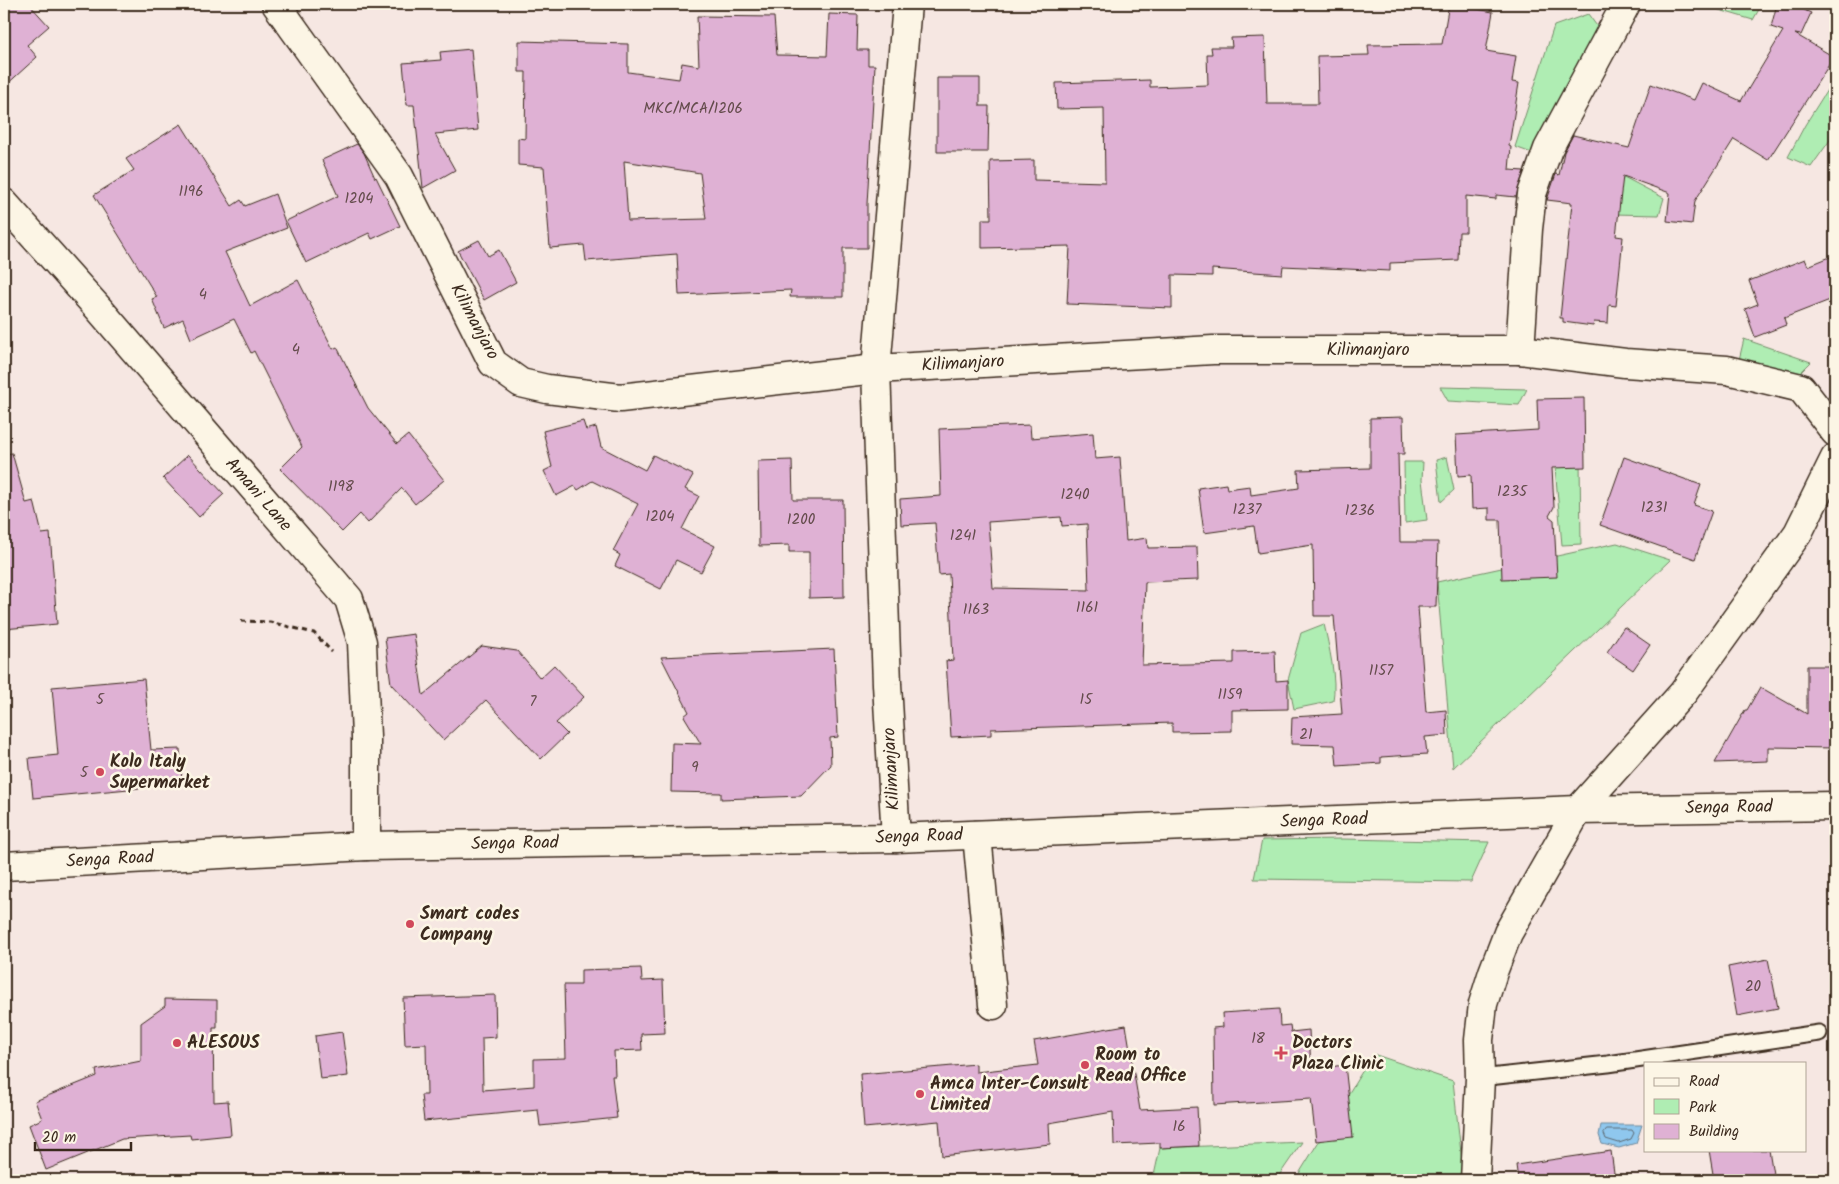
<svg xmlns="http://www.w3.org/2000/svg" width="1839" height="1184" font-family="Kalam,sans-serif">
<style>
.green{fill:#afedb3;stroke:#758c68}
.water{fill:#8fc7ee;stroke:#6d889b}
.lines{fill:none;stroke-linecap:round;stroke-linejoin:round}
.shore{stroke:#5d6971;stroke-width:1}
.building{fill:#dfb1d4;stroke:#3b2a1e;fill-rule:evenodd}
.service-casing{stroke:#3b2a1e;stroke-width:19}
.minor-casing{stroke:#3b2a1e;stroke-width:31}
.tertiary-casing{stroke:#3b2a1e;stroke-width:31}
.path{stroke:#3b2a1e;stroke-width:3;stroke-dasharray:5 4;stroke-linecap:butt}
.service{stroke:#fcf5e5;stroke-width:15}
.minor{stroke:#fcf5e5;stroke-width:28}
.tertiary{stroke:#fcf5e5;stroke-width:28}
.poi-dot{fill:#d1495b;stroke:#fcf5e5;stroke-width:2}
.labels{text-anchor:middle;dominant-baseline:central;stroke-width:5;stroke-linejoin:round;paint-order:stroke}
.number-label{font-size:15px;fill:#644c4c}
.street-label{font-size:18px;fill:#3b2a1e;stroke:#fcf5e5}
.poi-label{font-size:18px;font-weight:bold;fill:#3b2a1e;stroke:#fcf5e5;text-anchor:start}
</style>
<rect width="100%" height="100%" fill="#f6e7e2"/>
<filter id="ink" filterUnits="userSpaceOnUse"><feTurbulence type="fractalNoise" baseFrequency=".02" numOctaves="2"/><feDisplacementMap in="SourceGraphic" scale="10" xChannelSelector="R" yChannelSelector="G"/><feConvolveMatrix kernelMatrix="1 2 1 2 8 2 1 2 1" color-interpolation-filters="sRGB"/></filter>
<g filter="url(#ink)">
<g class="green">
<path d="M 1699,4 L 1762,4 L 1753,20 Z"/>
<path d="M 1588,14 L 1605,37 L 1540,156 L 1515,147 L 1554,26 Z"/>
<path d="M 1834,79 L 1835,80 L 1835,133 L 1811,167 L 1788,157 L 1805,125 Z"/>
<path d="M 1620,175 L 1664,198 L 1659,215 L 1613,214 Z"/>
<path d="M 1744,339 L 1811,362 L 1795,378 L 1738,364 Z"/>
<path d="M 1440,387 L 1527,389 L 1519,405 L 1448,401 Z"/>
<path d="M 1447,457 L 1454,490 L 1441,502 L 1436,460 Z"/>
<path d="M 1580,461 L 1581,544 L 1562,545 L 1555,467 Z"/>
<path d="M 1404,462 L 1423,462 L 1422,480 L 1427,520 L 1405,523 Z"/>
<path d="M 1617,543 L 1670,560 L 1453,768 L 1437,582 Z"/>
<path d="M 1324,624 C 1329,647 1337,679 1333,701 L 1294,709 L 1288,680 L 1301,633 Z"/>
<path d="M 1343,839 L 1489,842 L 1471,882 L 1254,879 L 1262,840 Z"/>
<path d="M 1373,1054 L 1453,1081 L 1464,1180 L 1295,1180 Z"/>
<path d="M 1302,1142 L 1276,1180 L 1153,1180 L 1160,1148 Z"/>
</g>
<path class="water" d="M 1601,1125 L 1642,1125 L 1636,1143 L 1619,1148 L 1602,1144 L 1599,1135 Z"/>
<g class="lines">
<path class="shore" d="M 1607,1130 L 1632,1130 L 1634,1133 L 1631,1139 L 1619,1143 L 1606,1139 L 1604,1134 Z"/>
</g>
<g class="building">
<path d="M 4,4 L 29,4 L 49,26 L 27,45 L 37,57 L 4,87 Z"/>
<path d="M 1449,4 L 1493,12 L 1486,51 L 1516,56 L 1512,82 L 1519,83 L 1509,146 L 1511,147 L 1509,170 L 1524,171 L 1516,197 L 1496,195 L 1496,199 L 1466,196 L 1466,232 L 1459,232 L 1458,260 L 1390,263 L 1390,271 L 1283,266 L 1282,274 L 1212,269 L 1212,276 L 1172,275 L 1172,308 L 1067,304 L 1070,246 L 982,248 L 982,219 L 991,219 L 990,161 L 1034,160 L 1034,180 L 1105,182 L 1104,108 L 1057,109 L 1056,83 L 1150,80 L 1150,87 L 1208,85 L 1207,54 L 1212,54 L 1211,47 L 1232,47 L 1231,38 L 1265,37 L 1267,104 L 1318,104 L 1317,56 L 1369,55 L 1368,45 L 1442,44 Z"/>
<path d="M 1777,4 L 1791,4 L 1811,13 L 1801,35 L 1795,34 L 1834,57 L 1768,160 L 1734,139 L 1695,201 L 1692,224 L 1667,221 L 1670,193 L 1623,176 L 1616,236 L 1623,237 L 1616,306 L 1609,305 L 1608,323 L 1594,322 L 1593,326 L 1563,322 L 1563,318 L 1560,318 L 1572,203 L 1547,200 L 1556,174 L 1559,175 L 1564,152 L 1573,135 L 1629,148 L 1651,84 L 1694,100 L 1702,83 L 1741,101 L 1783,31 L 1771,27 Z"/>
<path d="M 829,14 L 858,15 L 857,50 L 868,50 L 868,65 L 875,65 L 867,204 L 867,248 L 843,248 L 843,297 L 790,297 L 791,290 L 679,295 L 677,254 L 586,261 L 584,245 L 550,248 L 544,167 L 518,165 L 518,138 L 525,139 L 526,72 L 519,72 L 519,41 L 628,44 L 628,72 L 679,79 L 682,63 L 699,66 L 697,16 L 774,17 L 777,55 L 827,56 ZM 624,161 L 700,173 L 706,219 L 628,221 Z"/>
<path d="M 471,49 L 478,130 L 435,134 L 455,170 L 423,188 L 414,105 L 407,105 L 403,63 L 441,60 L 440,52 Z"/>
<path d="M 937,78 L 980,78 L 980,106 L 989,106 L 988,152 L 937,152 Z"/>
<path d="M 181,124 L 232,206 L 241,200 L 245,206 L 275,194 L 287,228 L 225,252 L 250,306 L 298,280 L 333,349 L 337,347 L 368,408 L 397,444 L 408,435 L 444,480 L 415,504 L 402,488 L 368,523 L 360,514 L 342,532 L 280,469 L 302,447 L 254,351 L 251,353 L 234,319 L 191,339 L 183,319 L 164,328 L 152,299 L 157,297 L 94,195 L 134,170 L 126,159 Z"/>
<path d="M 357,144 L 364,153 L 375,178 L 376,177 L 400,226 L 372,239 L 369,233 L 306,263 L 286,221 L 338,196 L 322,160 Z"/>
<path d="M 479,240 L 488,256 L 499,250 L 516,282 L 484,300 L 458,251 Z"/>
<path d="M 1835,255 L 1835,298 L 1784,318 L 1786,325 L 1755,337 L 1745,309 L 1758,304 L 1749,281 L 1805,259 L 1808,266 Z"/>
<path d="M 1584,398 L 1585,467 L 1552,468 L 1554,507 L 1549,516 L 1554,520 L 1557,577 L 1502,579 L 1500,520 L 1489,520 L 1489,508 L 1472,509 L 1471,475 L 1458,476 L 1456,435 L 1538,430 L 1537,399 Z"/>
<path d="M 1403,417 L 1404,454 L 1398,454 L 1400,542 L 1438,542 L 1436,607 L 1418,607 L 1426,712 L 1446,710 L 1447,735 L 1425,737 L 1427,754 L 1381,757 L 1381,763 L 1337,766 L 1335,745 L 1291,744 L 1292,717 L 1342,714 L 1334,616 L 1314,616 L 1313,545 L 1258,553 L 1254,526 L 1204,533 L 1198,488 L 1226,484 L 1227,489 L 1250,486 L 1251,495 L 1299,488 L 1298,470 L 1370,468 L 1370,418 Z"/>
<path d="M 583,421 L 586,430 L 596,427 L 601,447 L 645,470 L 653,455 L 693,475 L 685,489 L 699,496 L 682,529 L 715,546 L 701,572 L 676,560 L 661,589 L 615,566 L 620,555 L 613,551 L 638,504 L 592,481 L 578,490 L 575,486 L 556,496 L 544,471 L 552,467 L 543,431 Z"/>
<path d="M 1030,425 L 1031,438 L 1093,433 L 1095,459 L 1120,457 L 1126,541 L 1147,538 L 1148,548 L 1197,547 L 1198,580 L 1145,582 L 1142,665 L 1234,663 L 1234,652 L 1275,651 L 1276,681 L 1288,680 L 1288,709 L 1232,710 L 1232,731 L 1172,732 L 1172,723 L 991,729 L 991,735 L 951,737 L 946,661 L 953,660 L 949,574 L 939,575 L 935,523 L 901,525 L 900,499 L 941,496 L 939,429 ZM 1061,517 L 1062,526 L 1087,524 L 1089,590 L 993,588 L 988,522 Z"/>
<path d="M 12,453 L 26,503 L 34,501 L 42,534 L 50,533 L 57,624 L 4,629 L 4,454 Z"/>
<path d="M 188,455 L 224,494 L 199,517 L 163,478 Z"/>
<path d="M 1624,457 L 1701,485 L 1694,505 L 1712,511 L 1695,559 L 1600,525 Z"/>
<path d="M 792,460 L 793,500 L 843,500 L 844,597 L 809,598 L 809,552 L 789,552 L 789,545 L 759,546 L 758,461 Z"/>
<path d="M 1624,627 L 1650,645 L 1633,670 L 1607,652 Z"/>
<path d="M 414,634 L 423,695 L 482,646 L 517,651 L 540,678 L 554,665 L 584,697 L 556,723 L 567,734 L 541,759 L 486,700 L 443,740 L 391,684 L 385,638 Z"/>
<path d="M 834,649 L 838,737 L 830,738 L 831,765 L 801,796 L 721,799 L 721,793 L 671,792 L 672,743 L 701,744 L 684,716 L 689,712 L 661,657 Z"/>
<path d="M 1807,666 L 1835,666 L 1835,748 L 1768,747 L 1768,761 L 1715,763 L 1745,710 L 1747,710 L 1760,687 L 1807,714 Z"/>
<path d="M 144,679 L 151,750 L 180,749 L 182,784 L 33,798 L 29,758 L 58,755 L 52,687 Z"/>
<path d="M 1768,959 L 1778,1008 L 1737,1016 L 1728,967 Z"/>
<path d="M 641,968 L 642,981 L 663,980 L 665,1033 L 641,1034 L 642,1050 L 614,1051 L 615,1076 L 612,1076 L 617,1118 L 540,1126 L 538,1110 L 424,1121 L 421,1095 L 427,1095 L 426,1044 L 405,1045 L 403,998 L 495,995 L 496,1037 L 482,1038 L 483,1090 L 534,1086 L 534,1059 L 566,1058 L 564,985 L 581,985 L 581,970 Z"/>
<path d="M 165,999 L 217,1000 L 217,1028 L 213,1028 L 214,1102 L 228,1101 L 231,1135 L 191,1139 L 190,1135 L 122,1139 L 46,1170 L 29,1125 L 42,1119 L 35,1101 L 97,1076 L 96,1070 L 141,1061 L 141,1023 L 165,1006 Z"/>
<path d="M 1279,1009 L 1280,1026 L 1290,1025 L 1291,1032 L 1309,1030 L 1311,1069 L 1345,1065 L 1353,1137 L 1316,1141 L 1311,1099 L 1214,1105 L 1213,1028 L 1223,1027 L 1222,1013 Z"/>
<path d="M 1126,1025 L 1140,1110 L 1197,1107 L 1199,1146 L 1160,1148 L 1160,1143 L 1114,1145 L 1113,1112 L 1049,1123 L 1050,1144 L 942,1156 L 939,1121 L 864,1128 L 860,1074 L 976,1064 L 976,1072 L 1038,1065 L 1034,1041 Z"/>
<path d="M 342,1032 L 348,1076 L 320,1079 L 315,1036 Z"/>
<path d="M 1709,1150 L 1769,1150 L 1774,1180 L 1714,1180 Z"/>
<path d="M 1611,1151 L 1615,1180 L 1518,1180 L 1516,1165 Z"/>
</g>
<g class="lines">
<defs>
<path id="service" d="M 1480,1078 L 1608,1064 L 1819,1033"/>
<g id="minor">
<path d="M 276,4 L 399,176 L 493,363 L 521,383 L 547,389 L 620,398 L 876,369 L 1213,350 L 1520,350 L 1625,363 L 1727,370 L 1801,388 L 1835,432"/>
<path d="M 4,203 L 99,309 L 349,599 L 362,642 L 366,737 L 366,846"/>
<path d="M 1520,350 L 1528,229 L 1532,194 L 1548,149 L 1626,4"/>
<path d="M 977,835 L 993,1005"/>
<path d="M 896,838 L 887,684 L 876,369 L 907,4"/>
<path d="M 1475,1180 L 1480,1078 L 1479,1040 L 1483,1004 L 1493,972 L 1508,933 L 1578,810 L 1683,693 L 1798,533 L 1835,458"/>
</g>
<path id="tertiary" d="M 4,866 L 366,846 L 896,838 L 1578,810 L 1835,806"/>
</defs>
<use href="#service" class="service-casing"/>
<use href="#minor" class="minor-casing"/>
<use href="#tertiary" class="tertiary-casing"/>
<path class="path" d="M 241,621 L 270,622 L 314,633 L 332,652"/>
<use href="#service" class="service"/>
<use href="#minor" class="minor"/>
<use href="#tertiary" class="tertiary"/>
</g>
</g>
<g class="poi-dot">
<circle cx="100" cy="772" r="5"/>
<circle cx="410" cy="924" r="5"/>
<circle cx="177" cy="1043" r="5"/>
<path d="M1278.5 1045.5h5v5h5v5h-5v5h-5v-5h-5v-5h5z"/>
<circle cx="1085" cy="1065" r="5"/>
<circle cx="920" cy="1094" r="5"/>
</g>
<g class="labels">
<g class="number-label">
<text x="693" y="109">MKC/MCA/1206</text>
<text x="191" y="192">1196</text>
<text x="359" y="199">1204</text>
<text x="203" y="295">4</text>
<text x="296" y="350">4</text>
<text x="341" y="487">1198</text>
<text x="1512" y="492">1235</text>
<text x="1075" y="495">1240</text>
<text x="1654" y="508">1231</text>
<text x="1247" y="510">1237</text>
<text x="1360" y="511">1236</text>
<text x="660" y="517">1204</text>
<text x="801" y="520">1200</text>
<text x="963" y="536">1241</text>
<text x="1087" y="608">1161</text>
<text x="976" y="610">1163</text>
<text x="1381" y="671">1157</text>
<text x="1230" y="695">1159</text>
<text x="100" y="700">5</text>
<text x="1086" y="700">15</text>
<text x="533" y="702">7</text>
<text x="1306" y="735">21</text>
<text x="695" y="768">9</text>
<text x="84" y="773">5</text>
<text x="1753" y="987">20</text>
<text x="1258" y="1039">18</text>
<text x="1179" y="1127">16</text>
</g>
<g class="street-label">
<text transform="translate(474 322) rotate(62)">Kilimanjaro</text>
<text x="1368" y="350">Kilimanjaro</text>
<text transform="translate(963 364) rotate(-3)">Kilimanjaro</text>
<text transform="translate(258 495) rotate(49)">Amani Lane</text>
<text transform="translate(892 769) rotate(-93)">Kilimanjaro</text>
<text transform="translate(1729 808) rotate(-1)">Senga Road</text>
<text transform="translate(1324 821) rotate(-2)">Senga Road</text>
<text transform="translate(919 837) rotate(-2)">Senga Road</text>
<text transform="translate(515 844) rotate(-1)">Senga Road</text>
<text transform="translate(110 860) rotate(-3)">Senga Road</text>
</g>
<g class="poi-label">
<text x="110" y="762">Kolo Italy<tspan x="110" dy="21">Supermarket</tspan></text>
<text x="420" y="914">Smart codes<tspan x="420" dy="21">Company</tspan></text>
<text x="187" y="1043">ALESOUS</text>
<text x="1292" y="1043">Doctors<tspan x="1292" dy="21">Plaza Clinic</tspan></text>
<text x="1095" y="1055">Room to<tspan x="1095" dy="21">Read Office</tspan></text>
<text x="930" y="1084">Amca Inter-Consult<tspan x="930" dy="21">Limited</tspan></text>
</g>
</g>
<rect width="1839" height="1184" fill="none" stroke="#fcf5e5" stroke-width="20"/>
<rect x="10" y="10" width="1819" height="1164" fill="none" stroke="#3b2a1e" stroke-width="2" filter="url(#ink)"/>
<rect x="1644" y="1062" width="162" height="90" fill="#fcf5e5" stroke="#afa495"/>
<rect x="1654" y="1078" width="25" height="8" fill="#fcf5e5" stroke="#afa495"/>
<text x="1689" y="1086" font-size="15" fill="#3b2a1e">Road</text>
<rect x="1654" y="1099" width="25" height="15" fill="#afedb3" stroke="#afa495"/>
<text x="1689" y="1112" font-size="15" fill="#3b2a1e">Park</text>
<rect x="1654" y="1124" width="25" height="15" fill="#dfb1d4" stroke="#afa495"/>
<text x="1689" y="1136" font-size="15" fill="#3b2a1e">Building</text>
<path d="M35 1142v8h96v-8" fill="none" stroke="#3b2a1e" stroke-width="2.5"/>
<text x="42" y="1142" font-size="15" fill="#3b2a1e" stroke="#fcf5e5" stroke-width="4" paint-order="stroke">20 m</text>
</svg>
